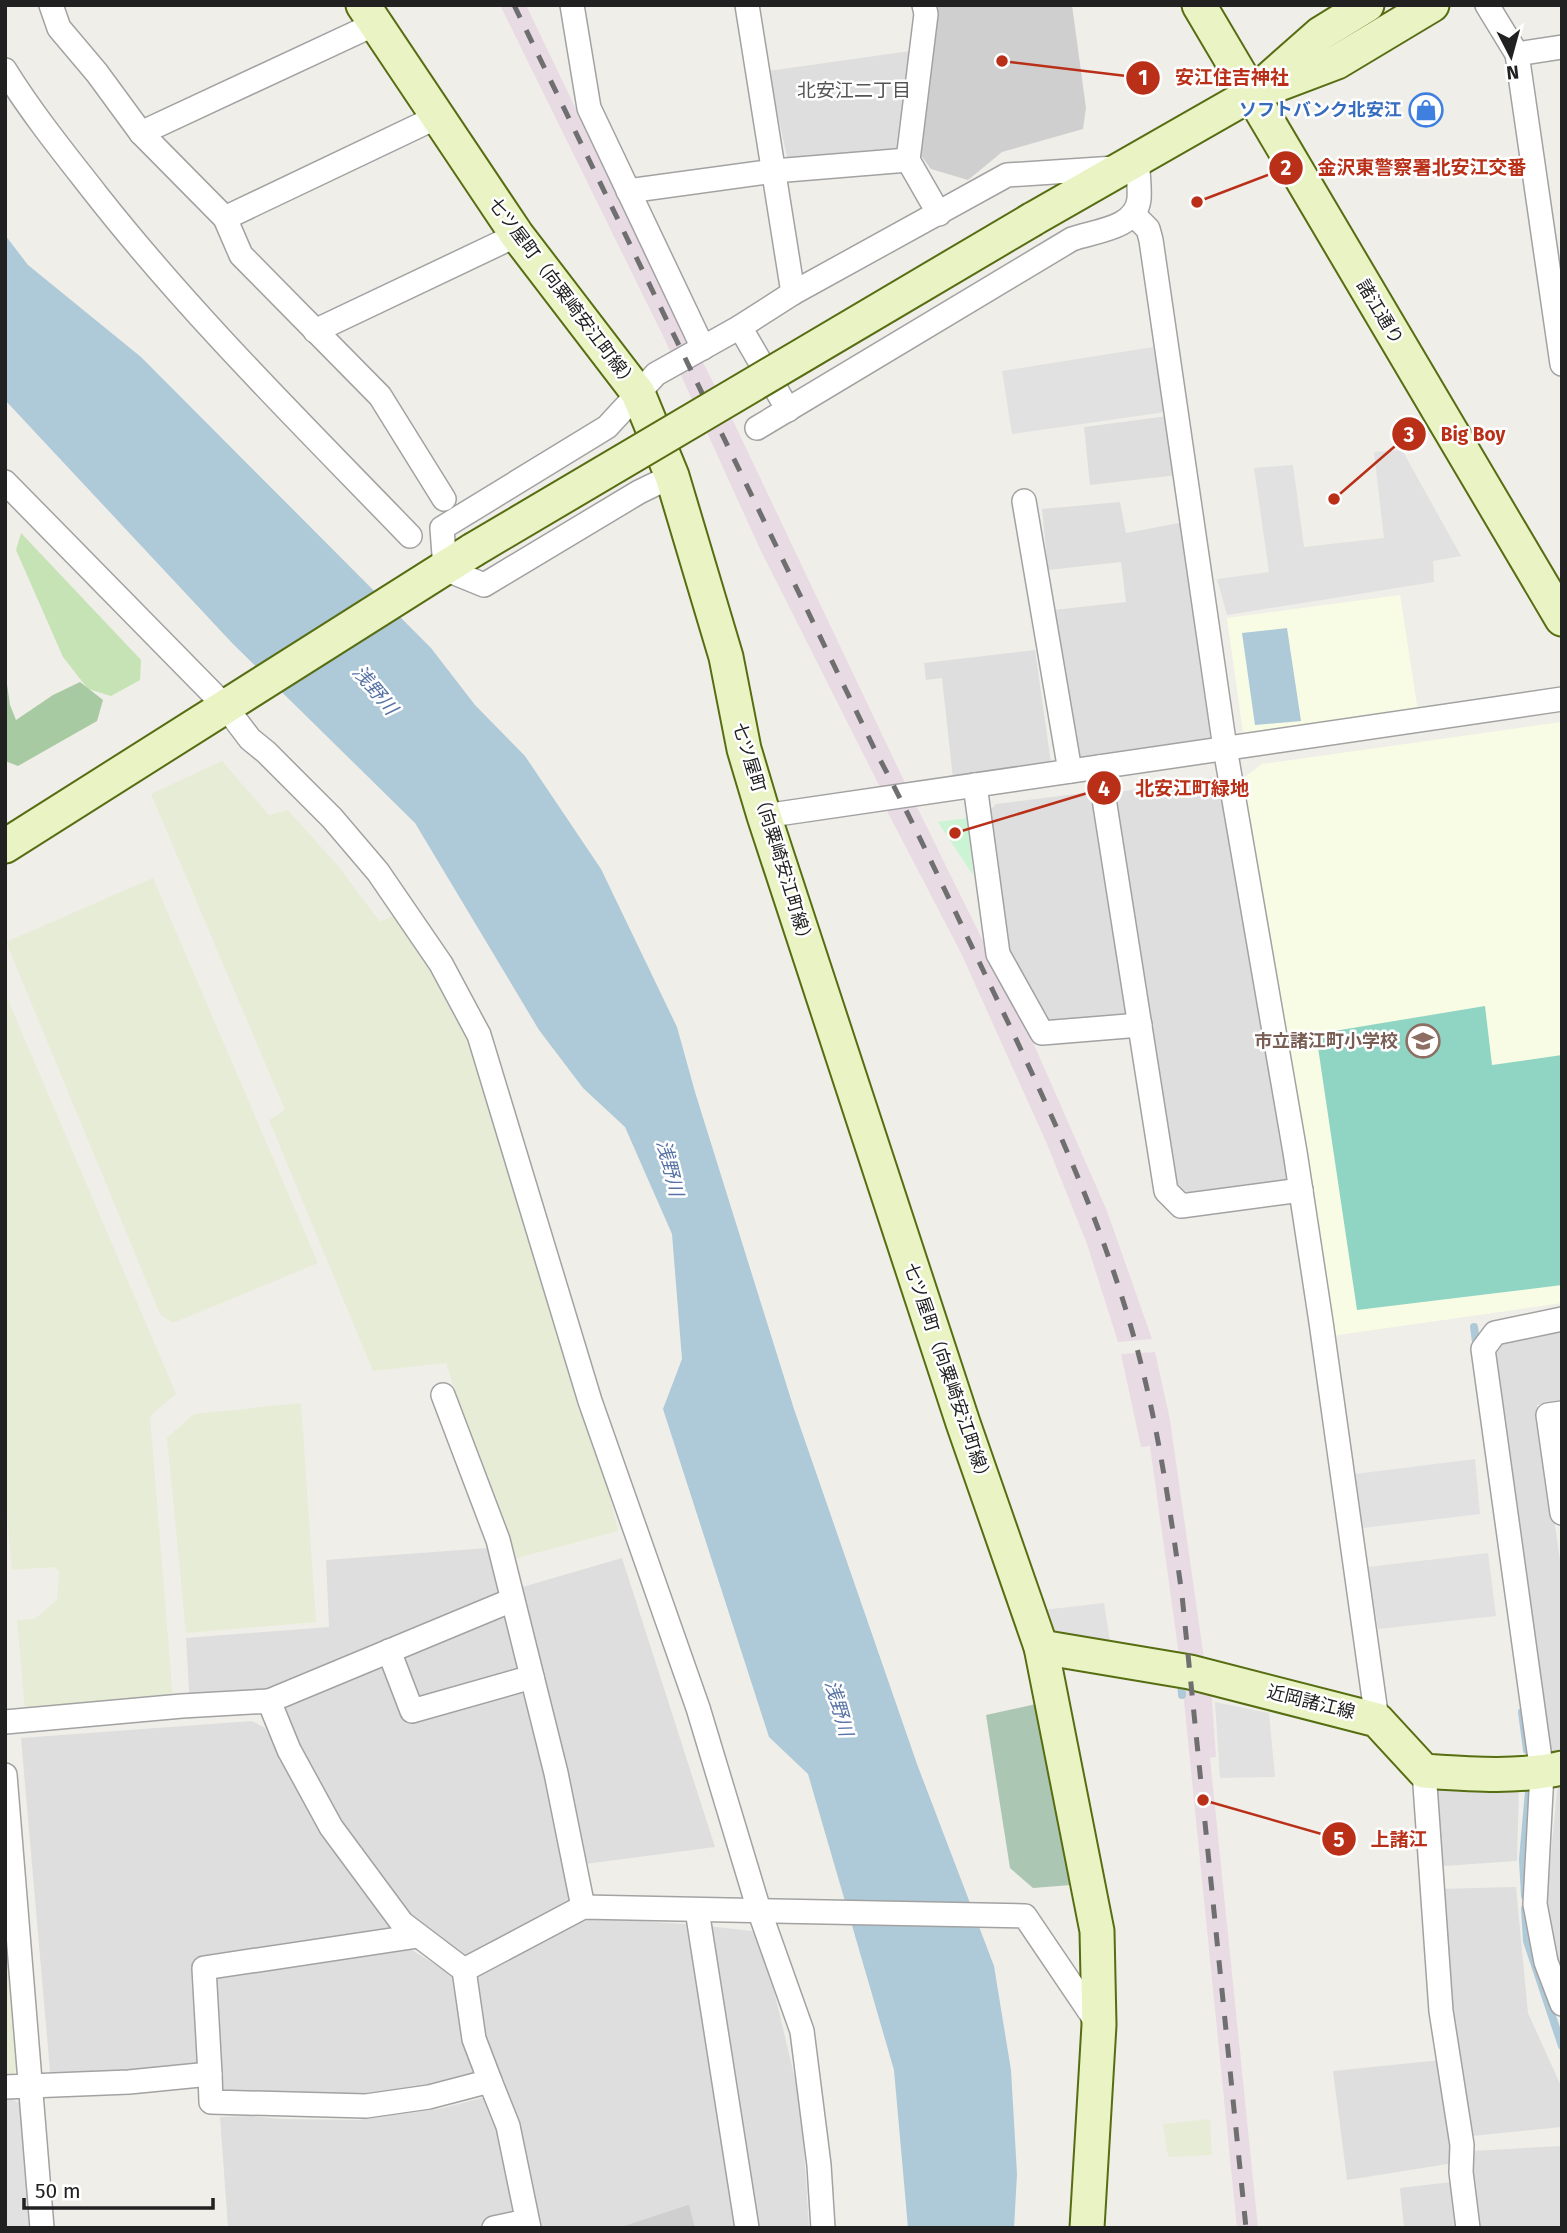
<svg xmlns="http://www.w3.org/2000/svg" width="1567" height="2233" font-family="'Fira Sans','Noto Sans JP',sans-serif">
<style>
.residential{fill:#dedede}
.industrial{fill:#e8dbe4}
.education{fill:#f9fce5}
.religious{fill:#cfcfcf}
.farmland{fill:#e7ecd6}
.grass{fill:#c5e3b5}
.forest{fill:#a8caa2}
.cemetery{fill:#acc6b4}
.park{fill:#cbf4d4}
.pitch{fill:#90d5c4}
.parking{fill:#e1e1e1}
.water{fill:#aec9d8}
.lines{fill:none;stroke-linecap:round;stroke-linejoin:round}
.stream{stroke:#aec9d8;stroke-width:8}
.street-casing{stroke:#a2a2a2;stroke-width:26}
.secondary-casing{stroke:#566d12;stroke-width:37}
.street{stroke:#fff;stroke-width:23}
.secondary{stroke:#eaf3c3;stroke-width:33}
.rail{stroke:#6f6f6f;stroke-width:5;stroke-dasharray:14 14;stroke-linecap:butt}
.secondary-bridge-casing{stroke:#566d12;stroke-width:37;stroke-linecap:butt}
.secondary-bridge{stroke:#eaf3c3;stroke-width:33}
.labels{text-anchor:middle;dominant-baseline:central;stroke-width:5;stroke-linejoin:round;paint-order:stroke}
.shop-label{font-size:18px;font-weight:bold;fill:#366cbe;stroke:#fff;text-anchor:end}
.street-label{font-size:18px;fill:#212121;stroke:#fff}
.education-label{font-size:18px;font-weight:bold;fill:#785e54;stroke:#fff;text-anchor:end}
.neighbourhood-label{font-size:19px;fill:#545454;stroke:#fff}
.water-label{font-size:19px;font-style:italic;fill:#5773a6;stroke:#fff}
.leader{fill:none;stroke:#b92f18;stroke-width:2.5}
.callout-dot{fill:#b92f18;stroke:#fff;stroke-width:2.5}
.mark-label{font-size:21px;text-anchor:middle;font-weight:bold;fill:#fff}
.callout-label{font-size:19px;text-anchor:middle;font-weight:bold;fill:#b92f18;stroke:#fff;stroke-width:5;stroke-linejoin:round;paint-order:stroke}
</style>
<rect width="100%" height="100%" fill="#f0eee8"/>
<g class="residential">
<path d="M 910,51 L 898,156 L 791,175 L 768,71 Z"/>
<path d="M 1168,416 L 1178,475 L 1090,485 L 1084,427 Z"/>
<path d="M 1120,502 L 1126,533 L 1184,522 L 1217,756 L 1077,760 L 1054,610 L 1126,602 L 1121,562 L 1048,570 L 1042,509 Z"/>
<path d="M 1035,650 L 1053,777 L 954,788 L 942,678 L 926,680 L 924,663 Z"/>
<path d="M 1219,776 L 1292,1180 L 1186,1198 L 1175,1188 L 1111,800 L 1119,792 Z"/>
<path d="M 1092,792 L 1131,1007 L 1125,1014 L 1050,1023 L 1041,1014 L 1007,955 L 989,811 L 996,804 Z"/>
<path d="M 1562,1327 L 1562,1401 L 1537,1405 L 1562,1573 L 1562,1761 L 1547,1762 L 1490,1357 L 1501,1337 Z"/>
<path d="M 488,1548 L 574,1900 L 472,1956 L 454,1958 L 412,1933 L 259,1707 L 190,1707 L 186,1638 L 329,1627 L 326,1560 Z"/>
<path d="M 622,1558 L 715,1847 L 585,1864 L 519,1588 Z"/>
<path d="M 252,1721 L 265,1728 L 314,1823 L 394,1920 L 399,1942 L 457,1978 L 478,2084 L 428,2102 L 218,2102 L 216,2070 L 51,2083 L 21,1738 Z"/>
<path d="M 1562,1780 L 1562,1984 L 1546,1905 L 1558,1781 Z"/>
<path d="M 1433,1783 L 1519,1786 L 1517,1861 L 1443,1866 Z"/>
<path d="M 1516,1887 L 1528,2013 L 1562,2088 L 1562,2127 L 1472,2136 L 1443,1990 L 1437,1889 Z"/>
<path d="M 574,1917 L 686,1924 L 742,2228 L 545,2228 L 533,2222 L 481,2037 L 472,1974 Z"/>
<path d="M 708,1926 L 760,1932 L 801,2104 L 809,2228 L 755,2228 Z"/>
<path d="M 1441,2060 L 1454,2163 L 1347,2180 L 1333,2071 Z"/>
<path d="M 486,2097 L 499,2119 L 519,2228 L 228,2228 L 220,2117 L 251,2116 L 281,2119 L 358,2120 L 439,2109 Z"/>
<path d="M 1562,2146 L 1562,2228 L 1479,2228 L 1472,2151 Z"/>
<path d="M 1451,2182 L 1457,2228 L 1404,2228 L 1400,2188 Z"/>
</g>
<g class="industrial">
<path d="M 500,5 L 526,5 L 621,203 L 735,425 L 906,785 L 1032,1040 L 1107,1211 L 1152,1339 L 1118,1342 L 1087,1244 L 1047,1144 L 961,953 L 886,809 L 884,795 L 760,549 L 665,340 Z"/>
<path d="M 1155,1352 L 1170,1420 L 1204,1659 L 1179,1655 L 1150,1446 L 1141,1447 L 1121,1354 Z"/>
<path d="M 1182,1681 L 1211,1688 L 1216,1757 L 1210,1758 L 1258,2228 L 1237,2228 Z"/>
</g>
<g class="education">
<path d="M 1400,595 L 1420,725 L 1244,740 L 1227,618 Z"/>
<path d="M 1562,722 L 1562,1303 L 1331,1336 L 1241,780 L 1262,764 Z"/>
</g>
<g class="religious">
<path d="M 929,5 L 1072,5 L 1086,108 L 1083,129 L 1002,152 L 968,180 L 931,169 L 917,150 Z"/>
<path d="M 689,2205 L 695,2228 L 618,2228 L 688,2205 Z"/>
</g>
<g class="farmland">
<path d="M 222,761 L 269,815 L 288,810 L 338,866 L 380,922 L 399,913 L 468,1027 L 610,1497 L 618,1531 L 510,1560 L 446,1363 L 373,1371 L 269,1120 L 285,1110 L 151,794 Z"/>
<path d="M 153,878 L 318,1263 L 173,1323 L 160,1314 L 6,942 Z"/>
<path d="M 5,993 L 176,1394 L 150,1416 L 173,1700 L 25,1709 L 17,1620 L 35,1619 L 57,1600 L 59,1571 L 53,1567 L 12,1570 L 5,1494 Z"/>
<path d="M 301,1403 L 316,1622 L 186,1633 L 167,1438 L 194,1414 Z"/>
<path d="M 5,1905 L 19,2066 L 9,2081 L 5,2081 Z"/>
<path d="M 1210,2119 L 1212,2155 L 1168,2157 L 1163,2124 Z"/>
</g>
<path class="grass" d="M 21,533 L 141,660 L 140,680 L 111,696 L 88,689 L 63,657 L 16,550 Z"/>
<path class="forest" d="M 5,670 L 10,705 L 16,720 L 53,695 L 80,682 L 103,700 L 97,721 L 18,766 L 5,761 Z"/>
<path class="cemetery" d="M 1036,1704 L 1071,1885 L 1033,1888 L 1010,1868 L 986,1715 Z"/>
<path class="park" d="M 968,818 L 973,875 L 938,822 Z"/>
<path class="pitch" d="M 1485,1006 L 1492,1065 L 1562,1055 L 1562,1285 L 1357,1310 L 1316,1034 Z"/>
<g class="parking">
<path d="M 1153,347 L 1165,412 L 1012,434 L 1002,371 Z"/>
<path d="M 1402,450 L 1461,556 L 1433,561 L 1434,582 L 1227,615 L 1217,579 L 1269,572 L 1254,468 L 1293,465 L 1304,547 L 1384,538 L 1374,452 Z"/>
<path d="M 1475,1459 L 1480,1514 L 1363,1528 L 1355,1474 Z"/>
<path d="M 1488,1553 L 1496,1616 L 1378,1629 L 1368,1567 Z"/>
<path d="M 1104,1603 L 1110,1641 L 1065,1640 L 1053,1630 L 1043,1610 Z"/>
<path d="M 1215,1702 L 1269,1713 L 1275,1777 L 1220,1778 Z"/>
<path d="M 5,2095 L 22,2105 L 31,2228 L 5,2228 Z"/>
</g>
<g class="water">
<path d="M 5,235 L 28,265 L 141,357 L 431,648 L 475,705 L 525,756 L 601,869 L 677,1027 L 695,1092 L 794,1409 L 917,1764 L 994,1966 L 1011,2070 L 1017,2174 L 1014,2228 L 908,2228 L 894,2070 L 808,1774 L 769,1737 L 663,1409 L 682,1359 L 672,1234 L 625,1127 L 583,1088 L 539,1030 L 415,823 L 233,644 L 5,400 Z"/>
<path d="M 1287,628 L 1301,721 L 1255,725 L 1242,633 Z"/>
</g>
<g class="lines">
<g class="stream">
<path d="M 1474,1327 L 1477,1349"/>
<path d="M 1181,1680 L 1182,1695"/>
<path d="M 1522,1712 L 1527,1750"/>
<path d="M 1525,1896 L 1523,1859 L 1530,1780"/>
<path d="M 1525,1909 L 1527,1941 L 1562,2046"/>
</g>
<defs>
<g id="street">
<path d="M 51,5 L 59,28 L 97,73 L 141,133 L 225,218 L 241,255 L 380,396 L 444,499"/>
<path d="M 572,5 L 589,108 L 703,348"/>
<path d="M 747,5 L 793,293"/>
<path d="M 924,5 L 926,14 L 908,160 L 939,214"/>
<path d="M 1487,5 L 1517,54 L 1562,364"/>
<path d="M 1517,54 L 1562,47"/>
<path d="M 5,70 C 33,115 64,153 96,194 C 192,316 303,425 410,536"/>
<path d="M 141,133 L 375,24"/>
<path d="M 628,191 L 774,171 L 908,160"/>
<path d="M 1133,214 L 1148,229 L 1151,240 L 1225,748 L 1295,1152 L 1321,1322 L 1377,1720"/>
<path d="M 225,218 L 437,117"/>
<path d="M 740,327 L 788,410"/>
<path d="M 315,331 L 517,235"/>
<path d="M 757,428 L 1072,239 C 1094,231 1136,229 1139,199 C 1140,187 1138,173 1137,160"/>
<path d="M 672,476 L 639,492 L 484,585 L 445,569 L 442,528 L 607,427 L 656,374 L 740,327 L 793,293 L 1007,175 L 1115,168"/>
<path d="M 5,482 L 225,706 L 250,739 L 266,752 L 332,818 L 378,872 L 441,964 L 479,1035 L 590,1401 L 698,1708 L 759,1910 L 802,2031 L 819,2165 L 823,2228"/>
<path d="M 1024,501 L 1070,771"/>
<path d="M 1099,767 L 1166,1191 L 1181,1206 L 1301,1190"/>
<path d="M 975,785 L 998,954 L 1042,1033 L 1140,1025"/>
<path d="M 764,816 L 1562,699"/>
<path d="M 1562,1319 L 1495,1333 L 1483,1349 L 1542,1773 L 1535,1904 L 1546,1962 L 1562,2004"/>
<path d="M 443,1395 L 498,1540 L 556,1773 L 583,1907"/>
<path d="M 1562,1413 L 1548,1415 L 1562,1513"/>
<path d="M 389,1651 L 412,1711 L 532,1677"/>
<path d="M 269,1701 L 512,1600"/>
<path d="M 5,1722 L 182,1706 L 269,1701 L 289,1750 L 331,1827 L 402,1923 L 464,1970 L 474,2039 L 490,2081 L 429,2097 L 366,2106 L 211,2102 L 210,2074 L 129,2082 L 5,2087"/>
<path d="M 1424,1771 L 1441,2011 L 1462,2145 L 1461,2172 L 1468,2228"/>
<path d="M 5,1775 L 42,2228"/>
<path d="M 697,1910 L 747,2228"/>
<path d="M 464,1970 L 583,1907 L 1025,1916 L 1098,2024"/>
<path d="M 210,2074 L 204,1968 L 418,1936"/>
<path d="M 490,2081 L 508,2126 L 529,2228"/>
<path d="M 494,2228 L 526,2221"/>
</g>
<g id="secondary">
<path d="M 363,5 L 517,235 L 638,393 L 672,476 L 726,657 L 744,749 L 764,816 L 963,1423 L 1041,1647 L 1097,1931 L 1099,2025 L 1087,2228"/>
<path d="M 1199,5 L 1562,619"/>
<path d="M 1268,80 L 1320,34 L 1367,5"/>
<path d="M 1033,219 L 1250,95 L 1337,62 L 1432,5"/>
<path d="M 5,846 L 473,550"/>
<path d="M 1041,1647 L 1190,1672 L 1377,1720 L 1424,1771 C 1469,1774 1518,1778 1562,1768"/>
</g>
</defs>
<use href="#street" class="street-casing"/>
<use href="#secondary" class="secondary-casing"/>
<use href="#street" class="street"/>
<use href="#secondary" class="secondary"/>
<path class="rail" d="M 514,5 L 876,752 C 918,831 955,912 994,993 C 1049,1108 1101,1218 1135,1341 C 1158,1424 1170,1509 1182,1595 L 1246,2228"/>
<defs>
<path id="secondary-bridge" d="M 473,550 L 1033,219"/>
</defs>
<use href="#secondary-bridge" class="secondary-bridge-casing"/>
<use href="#secondary-bridge" class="secondary-bridge"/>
</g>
<defs>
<symbol id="shop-ring" viewBox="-11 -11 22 22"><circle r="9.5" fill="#fff" stroke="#3f7fe0" stroke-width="1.5"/><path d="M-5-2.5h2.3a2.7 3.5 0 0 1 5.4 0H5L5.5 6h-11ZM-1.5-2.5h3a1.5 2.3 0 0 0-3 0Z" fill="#3f7fe0"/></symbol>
<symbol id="school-ring" viewBox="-11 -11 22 22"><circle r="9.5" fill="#fff" stroke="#8d6e63" stroke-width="1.5"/><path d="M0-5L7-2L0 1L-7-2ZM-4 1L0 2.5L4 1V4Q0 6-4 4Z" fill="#8d6e63"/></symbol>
</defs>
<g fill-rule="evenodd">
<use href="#shop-ring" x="1407" y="91" width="38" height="38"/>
<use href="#school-ring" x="1404" y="1022" width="38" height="38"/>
</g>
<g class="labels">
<g class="shop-label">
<text x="1402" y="110">ソフトバンク北安江</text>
</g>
<g class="street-label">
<text transform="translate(563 293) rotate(53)">七ツ屋町（向粟崎安江町線）</text>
<text transform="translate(1380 312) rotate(59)">諸江通り</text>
<text transform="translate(773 835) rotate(73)">七ツ屋町（向粟崎安江町線）</text>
<text transform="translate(948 1374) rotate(71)">七ツ屋町（向粟崎安江町線）</text>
<text transform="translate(1311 1702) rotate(14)">近岡諸江線</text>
</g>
<g class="education-label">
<text x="1398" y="1041">市立諸江町小学校</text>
</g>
<g class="neighbourhood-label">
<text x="854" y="90">北安江二丁目</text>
</g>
<g class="water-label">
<text transform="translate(375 690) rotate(50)">浅野川</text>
<text transform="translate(670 1168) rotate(76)">浅野川</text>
<text transform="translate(839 1708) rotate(74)">浅野川</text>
</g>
</g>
<path class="leader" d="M1002 61L1143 78M1197 202L1286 168M1334 499L1409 434M955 833L1104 788M1203 1800L1339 1839"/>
<g class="callout-dot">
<circle cx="1002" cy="61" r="7"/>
<circle cx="1197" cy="202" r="7"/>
<circle cx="1334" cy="499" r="7"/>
<circle cx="955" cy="833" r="7"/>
<circle cx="1203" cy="1800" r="7"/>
<circle cx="1143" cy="78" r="18"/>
<circle cx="1286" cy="168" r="18"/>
<circle cx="1409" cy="434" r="18"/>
<circle cx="1104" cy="788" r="18"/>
<circle cx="1339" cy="1839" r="18"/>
</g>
<g class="mark-label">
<text x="1143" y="85">1</text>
<text x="1286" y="175">2</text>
<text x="1409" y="442">3</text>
<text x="1104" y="796">4</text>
<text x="1339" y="1847">5</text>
</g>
<g class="callout-label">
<text x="1232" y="84">安江住吉神社</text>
<text x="1422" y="174">金沢東警察署北安江交番</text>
<text x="1473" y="441">Big Boy</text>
<text x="1192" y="795">北安江町緑地</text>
<text x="1399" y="1846">上諸江</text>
</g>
<rect width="1567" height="2233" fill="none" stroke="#212121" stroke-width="14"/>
<g transform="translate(1511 56) rotate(174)" stroke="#ffffff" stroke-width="5" paint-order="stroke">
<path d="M0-5L12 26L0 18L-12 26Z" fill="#212121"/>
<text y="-10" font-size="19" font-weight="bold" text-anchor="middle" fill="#212121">N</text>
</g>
<path d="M24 2198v10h189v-10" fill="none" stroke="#212121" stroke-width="3.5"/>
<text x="35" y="2198" font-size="21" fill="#212121" stroke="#ffffff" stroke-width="5" paint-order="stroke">50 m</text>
</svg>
